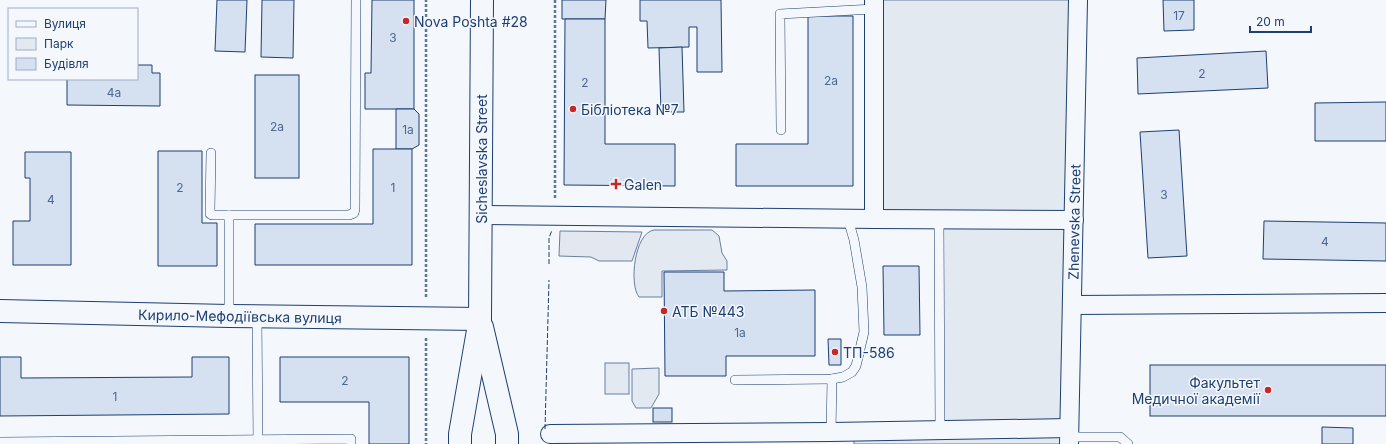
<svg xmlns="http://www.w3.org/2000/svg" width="1386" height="444" font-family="Inter,sans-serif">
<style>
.green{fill:#e3e9f0;stroke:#687fa3}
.parking{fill:#e3e8f0;stroke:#687fa3}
.building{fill:#d5e0f0;stroke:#1d3f73}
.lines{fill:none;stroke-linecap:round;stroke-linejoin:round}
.lane-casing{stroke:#1d3f73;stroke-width:10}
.street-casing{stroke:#1d3f73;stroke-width:20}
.secondary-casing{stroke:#1d3f73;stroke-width:24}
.primary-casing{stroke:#1d3f73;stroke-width:24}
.path{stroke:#5e769c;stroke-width:2.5;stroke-dasharray:3 2;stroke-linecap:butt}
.lane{stroke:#f4f7fb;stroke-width:9}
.street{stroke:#f4f7fb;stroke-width:18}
.secondary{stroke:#f4f7fb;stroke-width:22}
.primary{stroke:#f4f7fb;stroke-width:22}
.fence{stroke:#1d3f73;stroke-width:1;stroke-dasharray:5 2;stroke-linecap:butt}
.poi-dot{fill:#c62828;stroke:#f4f7fb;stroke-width:1.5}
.labels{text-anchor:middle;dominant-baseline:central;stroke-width:3;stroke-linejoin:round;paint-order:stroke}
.number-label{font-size:12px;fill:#4b6792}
.poi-label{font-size:14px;fill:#1d3f73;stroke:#f4f7fb;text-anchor:start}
.street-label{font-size:14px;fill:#1d3f73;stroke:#f4f7fb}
</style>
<rect width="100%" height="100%" fill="#f4f7fb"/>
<g class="green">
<path d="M 874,0 L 1078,0 L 1069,444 L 854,444 L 854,432 L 939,431 L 939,220 L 874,219 Z"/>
<path d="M 654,230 L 712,230 L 719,236 L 722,253 L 727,261 L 727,270 L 662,271 L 662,297 L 639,297 C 629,285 634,233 654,230 Z"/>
<rect x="605" y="363" width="24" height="31"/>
<path d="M 659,368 L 659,394 L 651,408 L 636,408 L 632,401 L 632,369 Z"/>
</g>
<path class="parking" d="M 560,231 L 642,232 L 632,261 L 599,261 L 591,257 L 559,256 Z"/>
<g class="building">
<path d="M 217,0 L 247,0 L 245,52 L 215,51 Z"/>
<path d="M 262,0 L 294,0 L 293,58 L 261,57 Z"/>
<path d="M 372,0 L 414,0 L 414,109 L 365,109 L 365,73 L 371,73 Z"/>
<path d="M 562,0 L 606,0 L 605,19 L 562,19 Z"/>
<path d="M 640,0 L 721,0 L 722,72 L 697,72 L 697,27 L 689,27 L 689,47 L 648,48 L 647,21 L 640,21 Z"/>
<path d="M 1163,0 L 1194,0 L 1194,30 L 1164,31 Z"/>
<path d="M 808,16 L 853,16 L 853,186 L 736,186 L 736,144 L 808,144 Z"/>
<path d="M 565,19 L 605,19 L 605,144 L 675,144 L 675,186 L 564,185 Z"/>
<path d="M 682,47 L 684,112 L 661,112 L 659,48 Z"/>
<path d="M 1266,51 L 1268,88 L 1138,94 L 1137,58 Z"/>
<path d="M 137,65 L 152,65 L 152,73 L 160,73 L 160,106 L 67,105 L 67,79 L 137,79 Z"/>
<rect x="255" y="75" width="44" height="103"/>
<path d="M 1386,102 L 1386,141 L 1315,141 L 1315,103 Z"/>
<path d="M 396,109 L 414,109 L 419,114 L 419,145 L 412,149 L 396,149 Z"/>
<path d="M 1179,130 L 1187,256 L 1148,258 L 1140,132 Z"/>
<path d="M 373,149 L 412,149 L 412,265 L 255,265 L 255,224 L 373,224 Z"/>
<path d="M 158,151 L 202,151 L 202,223 L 217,223 L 217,266 L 158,266 Z"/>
<path d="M 25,152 L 71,152 L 71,265 L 13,265 L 13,221 L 30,221 L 30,178 L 25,178 Z"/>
<path d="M 1264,221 L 1386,223 L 1386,261 L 1263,259 Z"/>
<path d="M 883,266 L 919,266 L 920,335 L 884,335 Z"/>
<path d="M 664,272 L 724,272 L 724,291 L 815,290 L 815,356 L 726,356 L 726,376 L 665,376 Z"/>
<path d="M 828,339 L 841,339 L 841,365 L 829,365 Z"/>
<path d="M 0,357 L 21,357 L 21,378 L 192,377 L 192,357 L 229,357 L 229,414 L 0,416 Z"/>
<path d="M 280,357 L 409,357 L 409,444 L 369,444 L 369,402 L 280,402 Z"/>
<rect x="1150" y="365" width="236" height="51"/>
<rect x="653" y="408" width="19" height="14"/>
<path d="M 1322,427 L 1353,428 L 1353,444 L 1322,444 Z"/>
</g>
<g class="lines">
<defs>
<g id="lane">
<path d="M 781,130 L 780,14 L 874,9"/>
<path d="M 211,153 L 210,211 L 210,214 L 212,215 L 349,215 L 354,213 L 355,209 L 356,0"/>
<path d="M 229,215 L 229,316"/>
<path d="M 939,219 L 940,431"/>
<path d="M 257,316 L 258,444"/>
<path d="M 735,380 L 832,379 L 843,377 L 852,372 L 856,366 L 864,332 L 862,287 L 854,240 L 848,219"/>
<path d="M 831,432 L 832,379"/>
<path d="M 1070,437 L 1120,437 L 1128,444"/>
<path d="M 0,442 L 351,439 L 351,444"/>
</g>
<g id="street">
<path d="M 874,0 L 874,219"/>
<path d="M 481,215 L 874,219 L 1074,220"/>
<path d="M 1072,305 L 1386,303"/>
<path d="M 550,434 L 831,432 L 1069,428"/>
<path d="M 1069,444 L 1078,0"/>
</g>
<path id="secondary" d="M 0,311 L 229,316 L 480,319"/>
<g id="primary">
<path d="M 482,327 L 507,434 L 507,444"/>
<path d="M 460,444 L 460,434 L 480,319 L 482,0"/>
</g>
</defs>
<use href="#lane" class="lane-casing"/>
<use href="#street" class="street-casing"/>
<use href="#secondary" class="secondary-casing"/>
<use href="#primary" class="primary-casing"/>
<g class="path">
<path d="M 555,198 L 555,0"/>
<path d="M 426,297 L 426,0"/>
<path d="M 426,338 L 426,444"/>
</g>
<use href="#lane" class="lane"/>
<use href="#street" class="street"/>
<use href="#secondary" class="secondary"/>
<use href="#primary" class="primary"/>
<g class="fence">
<path d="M 549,264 L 549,238 L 552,230"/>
<path d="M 545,429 L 549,280"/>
</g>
</g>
<g class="poi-dot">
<circle cx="406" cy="21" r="4"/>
<circle cx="573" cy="109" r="4"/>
<path d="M614 178h4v4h4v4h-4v4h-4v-4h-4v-4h4z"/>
<circle cx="664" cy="311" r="4"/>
<circle cx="835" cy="352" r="4"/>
<circle cx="1268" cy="390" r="4"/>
</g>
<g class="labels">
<g class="number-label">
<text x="1179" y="15">17</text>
<text x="393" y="37">3</text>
<text x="1202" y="73">2</text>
<text x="831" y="80">2а</text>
<text x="585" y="82">2</text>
<text x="114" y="92">4а</text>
<text x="277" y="126">2а</text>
<text x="408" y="129">1а</text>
<text x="180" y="187">2</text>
<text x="393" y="187">1</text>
<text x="1164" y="194">3</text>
<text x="51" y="199">4</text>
<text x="1325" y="241">4</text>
<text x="740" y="332">1а</text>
<text x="345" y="380">2</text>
<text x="115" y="396">1</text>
</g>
<g class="poi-label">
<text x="414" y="21">Nova Poshta #28</text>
<text x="581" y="109">Бібліотека №7</text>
<text x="624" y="184">Galen</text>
<text x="672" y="311">АТБ №443</text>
<text x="843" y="352">ТП-586</text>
<text x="1260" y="382" text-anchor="end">Факультет<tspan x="1260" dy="16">Медичної академії</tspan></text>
</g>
<g class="street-label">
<text transform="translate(481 159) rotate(-90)">Sicheslavska Street</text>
<text transform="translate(1074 222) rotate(-89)">Zhenevska Street</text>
<text transform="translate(240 316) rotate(1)">Кирило-Мефодіївська вулиця</text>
</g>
</g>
<rect x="8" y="8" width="130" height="72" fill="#f4f7fb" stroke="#9eadc5"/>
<rect x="16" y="21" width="20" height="6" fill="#f4f7fb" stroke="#9eadc5"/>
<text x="44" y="28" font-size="12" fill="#1d3f73">Вулиця</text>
<rect x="16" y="38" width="20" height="12" fill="#e3e9f0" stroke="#9eadc5"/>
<text x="44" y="48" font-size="12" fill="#1d3f73">Парк</text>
<rect x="16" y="58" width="20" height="12" fill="#d5e0f0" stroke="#9eadc5"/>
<text x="44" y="68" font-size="12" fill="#1d3f73">Будівля</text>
<path d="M1250 26v6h61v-6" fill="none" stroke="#1d3f73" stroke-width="2"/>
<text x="1256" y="26" font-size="12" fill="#1d3f73" stroke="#f4f7fb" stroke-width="3" paint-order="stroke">20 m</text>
</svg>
